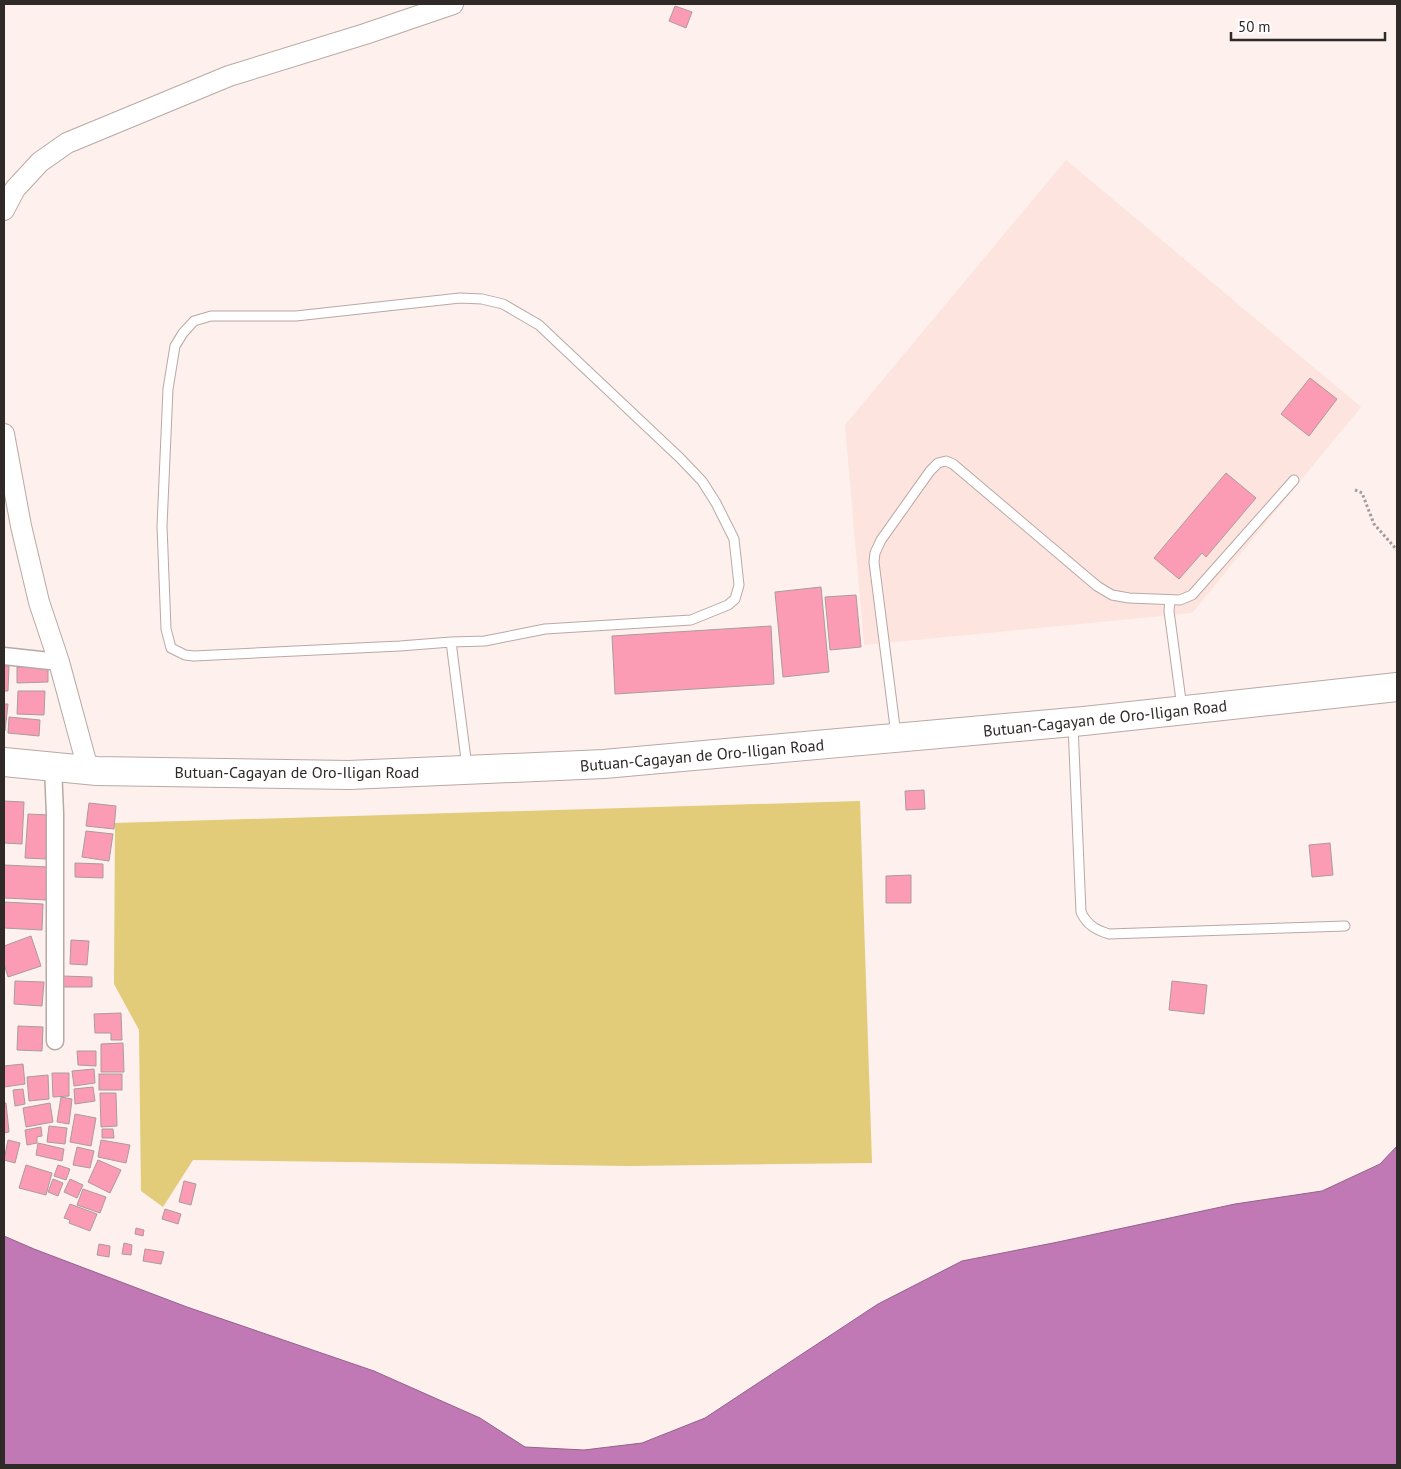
<svg xmlns="http://www.w3.org/2000/svg" width="1401" height="1469" font-family="'PT Sans',sans-serif">
<style>
.built{fill:#fde4de}
.green{fill:#e2cb79}
.water{fill:#c179b5;stroke:#95618b}
.building{fill:#fb9bb4;stroke:#ab9b9e}
.lines{fill:none;stroke-linecap:round;stroke-linejoin:round}
.service-casing{stroke:#b8a9a5;stroke-width:11}
.minor-casing{stroke:#b8a9a5;stroke-width:19}
.tertiary-casing{stroke:#b8a9a5;stroke-width:22}
.trunk-casing{stroke:#b8a9a5;stroke-width:30}
.path{stroke:#a59b99;stroke-width:3;stroke-dasharray:2.5 2.5;stroke-linecap:butt}
.service{stroke:#fff;stroke-width:9}
.minor{stroke:#fff;stroke-width:16}
.tertiary{stroke:#fff;stroke-width:20}
.trunk{stroke:#fff;stroke-width:28}
.labels{text-anchor:middle;dominant-baseline:central;stroke-width:4;stroke-linejoin:round;paint-order:stroke}
.street-label{font-size:16px;fill:#2f2928;stroke:#fff}
</style>
<rect width="100%" height="100%" fill="#fdf0ed"/>
<path class="built" d="M 1066,160 L 1361,407 L 1192,613 L 864,645 L 845,425 Z"/>
<path class="green" d="M 860,801 L 872,1163 L 628,1166 L 193,1160 L 163,1207 L 141,1191 L 139,1030 L 114,984 L 115,823 Z"/>
<path class="water" d="M 1397,1146 L 1397,1465 L 4,1465 L 4,1236 L 34,1249 L 187,1307 L 374,1371 L 480,1418 L 525,1447 L 584,1450 L 642,1443 L 705,1418 L 878,1304 L 962,1261 L 1058,1242 L 1235,1204 L 1322,1191 L 1380,1164 Z"/>
<g class="building">
<path d="M 675,6 L 692,12 L 686,28 L 669,21 Z"/>
<path d="M 1310,378 L 1337,399 L 1309,436 L 1281,414 Z"/>
<path d="M 1226,473 L 1256,498 L 1206,557 L 1202,553 L 1179,579 L 1154,558 Z"/>
<path d="M 821,587 L 829,672 L 783,677 L 775,592 Z"/>
<path d="M 856,595 L 861,647 L 830,650 L 825,597 Z"/>
<path d="M 771,626 L 774,684 L 615,694 L 612,636 Z"/>
<path d="M 4,666 L 9,666 L 8,691 L 4,691 Z"/>
<path d="M 17,667 L 48,667 L 48,682 L 17,683 Z"/>
<path d="M 18,691 L 45,691 L 44,715 L 17,714 Z"/>
<path d="M 4,704 L 8,704 L 5,731 L 4,731 Z"/>
<path d="M 9,717 L 40,720 L 39,736 L 8,733 Z"/>
<path d="M 924,790 L 925,809 L 906,810 L 905,791 Z"/>
<path d="M 4,801 L 24,802 L 22,844 L 4,843 Z"/>
<path d="M 89,803 L 116,806 L 114,829 L 86,826 Z"/>
<path d="M 28,814 L 49,815 L 46,859 L 25,858 Z"/>
<path d="M 86,831 L 113,834 L 109,861 L 82,857 Z"/>
<path d="M 1330,843 L 1333,875 L 1312,877 L 1309,845 Z"/>
<path d="M 75,863 L 103,864 L 103,878 L 75,877 Z"/>
<path d="M 4,865 L 48,867 L 46,900 L 4,898 Z"/>
<path d="M 911,875 L 911,903 L 886,903 L 886,876 Z"/>
<path d="M 4,902 L 43,904 L 42,930 L 4,928 Z"/>
<path d="M 31,936 L 41,966 L 8,977 L 4,964 L 4,946 Z"/>
<path d="M 71,940 L 89,941 L 87,965 L 70,964 Z"/>
<path d="M 62,976 L 92,977 L 92,987 L 62,987 Z"/>
<path d="M 15,981 L 44,982 L 42,1006 L 14,1004 Z"/>
<path d="M 1172,981 L 1207,985 L 1204,1014 L 1169,1010 Z"/>
<path d="M 121,1013 L 122,1040 L 111,1040 L 111,1033 L 95,1033 L 94,1014 Z"/>
<path d="M 18,1026 L 43,1027 L 42,1051 L 17,1050 Z"/>
<path d="M 123,1043 L 124,1072 L 101,1072 L 101,1044 Z"/>
<path d="M 77,1051 L 96,1051 L 96,1066 L 78,1065 Z"/>
<path d="M 23,1064 L 25,1084 L 4,1087 L 4,1066 Z"/>
<path d="M 94,1069 L 95,1083 L 74,1086 L 72,1071 Z"/>
<path d="M 52,1073 L 69,1073 L 69,1096 L 53,1097 Z"/>
<rect x="99" y="1074" width="23" height="16"/>
<path d="M 48,1075 L 49,1099 L 29,1101 L 27,1077 Z"/>
<path d="M 93,1087 L 95,1101 L 75,1104 L 74,1089 Z"/>
<path d="M 23,1089 L 25,1104 L 15,1106 L 13,1090 Z"/>
<path d="M 100,1093 L 116,1093 L 117,1126 L 101,1127 Z"/>
<path d="M 61,1097 L 72,1099 L 69,1124 L 57,1122 Z"/>
<path d="M 4,1103 L 6,1103 L 9,1132 L 4,1133 Z"/>
<path d="M 50,1103 L 53,1122 L 26,1127 L 23,1108 Z"/>
<path d="M 75,1114 L 96,1118 L 91,1146 L 70,1142 Z"/>
<path d="M 49,1126 L 67,1128 L 65,1144 L 47,1142 Z"/>
<path d="M 41,1127 L 42,1136 L 37,1137 L 37,1143 L 27,1145 L 25,1130 Z"/>
<path d="M 102,1129 L 113,1129 L 114,1138 L 102,1138 Z"/>
<path d="M 8,1140 L 20,1143 L 15,1163 L 4,1160 Z"/>
<path d="M 101,1140 L 130,1145 L 126,1163 L 98,1157 Z"/>
<path d="M 38,1143 L 64,1149 L 62,1161 L 36,1155 Z"/>
<path d="M 77,1147 L 94,1151 L 90,1168 L 73,1165 Z"/>
<path d="M 98,1160 L 121,1170 L 110,1193 L 88,1182 Z"/>
<path d="M 26,1165 L 52,1173 L 46,1195 L 19,1188 Z"/>
<path d="M 58,1165 L 70,1169 L 66,1180 L 54,1176 Z"/>
<path d="M 53,1179 L 63,1183 L 58,1196 L 48,1192 Z"/>
<path d="M 70,1179 L 83,1185 L 77,1198 L 64,1192 Z"/>
<path d="M 184,1181 L 196,1184 L 191,1205 L 179,1202 Z"/>
<path d="M 83,1189 L 106,1197 L 100,1213 L 77,1205 Z"/>
<path d="M 70,1204 L 97,1214 L 90,1231 L 69,1223 L 70,1220 L 64,1218 Z"/>
<path d="M 165,1209 L 181,1214 L 178,1224 L 162,1219 Z"/>
<path d="M 136,1228 L 144,1230 L 143,1236 L 135,1234 Z"/>
<path d="M 124,1243 L 132,1245 L 131,1255 L 122,1254 Z"/>
<path d="M 99,1244 L 110,1246 L 109,1257 L 97,1255 Z"/>
<path d="M 145,1249 L 164,1252 L 161,1264 L 143,1261 Z"/>
</g>
<g class="lines">
<defs>
<g id="service">
<path d="M 1170,600 L 1169,611 L 1182,708"/>
<path d="M 451,642 L 485,641 L 545,629 L 691,620 L 728,605 L 735,599 L 739,585 L 734,539 L 716,503 L 702,481 L 680,458 L 539,325 L 503,304 L 482,299 L 460,298 L 296,316 L 211,316 L 194,321 L 183,333 L 175,346 L 168,389 L 162,526 L 166,629 L 171,648 L 185,655 L 194,656 L 400,646 L 451,642 L 467,767"/>
<path d="M 1073,725 L 1081,912 C 1087,925 1096,930 1109,934 L 1345,926"/>
<path d="M 896,735 L 874,562 L 875,553 L 881,540 L 930,471 L 938,463 L 946,461 L 953,464 L 1097,586 L 1112,595 L 1129,598 L 1180,600 L 1192,595 L 1294,480"/>
</g>
<g id="minor">
<path d="M 4,656 L 59,662"/>
<path d="M 53,767 L 55,814 L 55,1041"/>
</g>
<g id="tertiary">
<path d="M 4,210 L 15,189 L 40,162 L 67,143 L 229,76 L 365,34 L 453,4"/>
<path d="M 4,434 L 21,526 L 39,602 L 59,662 L 88,769"/>
</g>
<path id="trunk" d="M 4,762 L 97,771 L 349,775 L 604,764 L 1084,721 L 1397,687"/>
</defs>
<use href="#service" class="service-casing"/>
<use href="#minor" class="minor-casing"/>
<use href="#tertiary" class="tertiary-casing"/>
<use href="#trunk" class="trunk-casing"/>
<path class="path" d="M 1355,490 L 1362,493 L 1374,524 L 1397,550"/>
<use href="#service" class="service"/>
<use href="#minor" class="minor"/>
<use href="#tertiary" class="tertiary"/>
<use href="#trunk" class="trunk"/>
</g>
<g class="labels">
<g class="street-label">
<text transform="translate(1105 718) rotate(-6)">Butuan-Cagayan de Oro-Iligan Road</text>
<text transform="translate(702 755) rotate(-5)">Butuan-Cagayan de Oro-Iligan Road</text>
<text x="297" y="772">Butuan-Cagayan de Oro-Iligan Road</text>
</g>
</g>
<rect width="1401" height="1469" fill="none" stroke="#2f2928" stroke-width="10"/>
<path d="M1231 32v8h154v-8" fill="none" stroke="#2f2928" stroke-width="2.5"/>
<text x="1238" y="32" font-size="15" fill="#2f2928" stroke="#ffffff" stroke-width="4" paint-order="stroke">50 m</text>
</svg>
